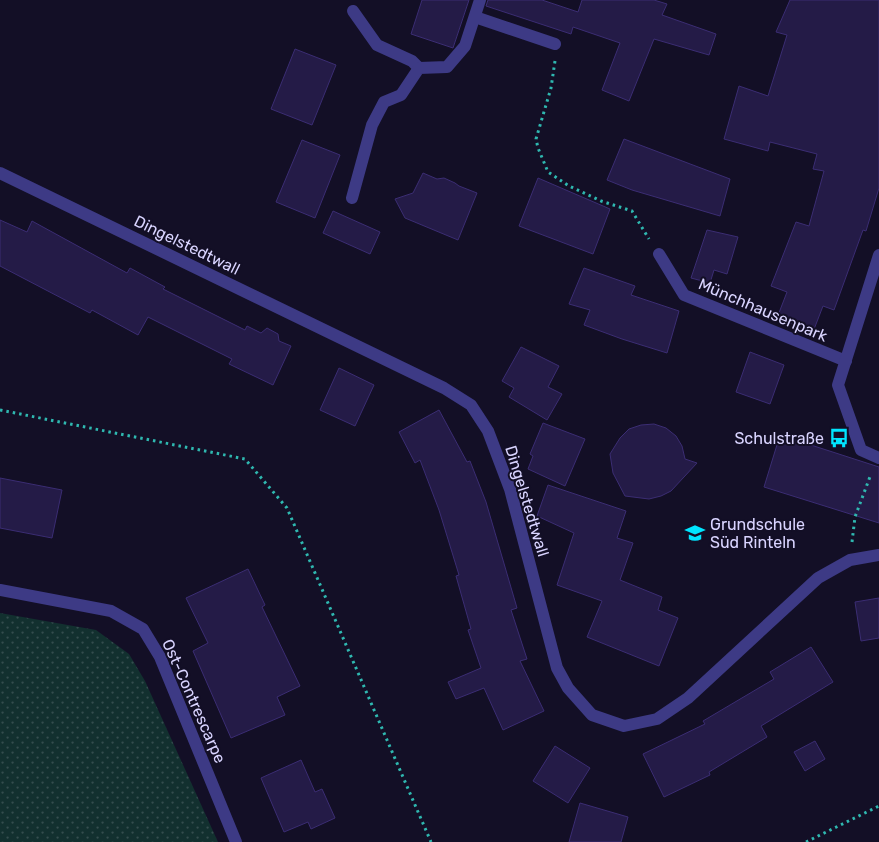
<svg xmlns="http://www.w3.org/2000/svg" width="879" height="842" font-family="Rubik,sans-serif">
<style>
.grass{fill:url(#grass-dots)}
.building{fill:#241b47;stroke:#3b2d73}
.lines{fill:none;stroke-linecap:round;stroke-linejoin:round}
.path{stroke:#2fb8b0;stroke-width:3;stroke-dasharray:2.5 4;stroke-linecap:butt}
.minor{stroke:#3d3a85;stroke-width:12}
.labels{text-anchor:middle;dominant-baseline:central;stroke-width:4;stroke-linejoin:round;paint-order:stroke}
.street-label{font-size:16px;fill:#d9d4ff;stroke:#130f26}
.poi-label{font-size:16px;fill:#d9d4ff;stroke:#130f26;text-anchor:end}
</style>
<defs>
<pattern id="grass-dots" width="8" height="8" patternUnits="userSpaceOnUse" patternTransform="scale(1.25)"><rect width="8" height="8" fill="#12302f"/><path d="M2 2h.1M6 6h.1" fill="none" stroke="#344d4e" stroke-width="1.8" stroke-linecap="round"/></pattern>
</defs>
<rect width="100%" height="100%" fill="#130f26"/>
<path class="grass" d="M 0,613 L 96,630 L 129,654 L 145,681 L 218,842 L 0,842 Z"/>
<g class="building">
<path d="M 422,0 L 469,0 L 453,48 L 411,34 Z"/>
<path d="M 488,0 L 542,0 L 578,12 L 582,0 L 654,0 L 667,4 L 662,15 L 716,34 L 709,55 L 654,39 L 629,101 L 602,90 L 620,43 L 573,27 L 571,34 L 486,6 Z"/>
<path d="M 790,0 L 879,0 L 879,188 L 866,231 L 863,230 L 834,310 L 823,306 L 813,332 L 777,318 L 787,292 L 771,286 L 796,222 L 809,226 L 824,171 L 813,169 L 817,154 L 770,142 L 768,151 L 724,139 L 739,86 L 768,96 L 787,35 L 776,32 Z"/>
<path d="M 295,49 L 336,65 L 312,125 L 271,109 Z"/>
<path d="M 624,139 L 730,179 L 720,216 L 632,190 L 607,180 Z"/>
<path d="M 302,140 L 340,155 L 315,218 L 276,202 Z"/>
<path d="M 423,173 L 437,179 L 444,178 L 455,183 L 459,186 L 477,193 L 458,240 L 405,218 L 395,199 L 413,193 Z"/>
<path d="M 538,178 L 610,209 L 593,254 L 519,226 Z"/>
<path d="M 333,211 L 380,232 L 370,254 L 323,233 Z"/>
<path d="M 0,220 L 27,232 L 32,221 L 127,273 L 130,268 L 165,287 L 163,289 L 245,330 L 247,326 L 261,333 L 267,328 L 278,334 L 279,341 L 291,346 L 273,385 L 229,364 L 232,359 L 148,317 L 138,335 L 92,310 L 90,313 L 0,266 Z"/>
<path d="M 707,230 L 738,237 L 727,274 L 714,270 L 710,283 L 691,278 Z"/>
<path d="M 584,268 L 635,286 L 631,295 L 679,311 L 667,353 L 622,339 L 584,325 L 590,310 L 569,304 Z"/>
<path d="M 521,347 L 559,366 L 548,387 L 562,394 L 547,420 L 509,397 L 514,388 L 502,381 Z"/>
<path d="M 750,352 L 784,365 L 770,404 L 736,392 Z"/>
<path d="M 339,368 L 374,385 L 355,426 L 320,410 Z"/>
<path d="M 439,410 L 467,462 L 470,461 L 486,502 L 517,608 L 511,610 L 527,659 L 520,661 L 544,711 L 503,730 L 484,688 L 456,699 L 448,682 L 481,668 L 468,630 L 471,629 L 456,576 L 459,575 L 439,510 L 420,460 L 415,463 L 399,432 Z"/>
<path d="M 543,423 L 585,439 L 565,486 L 528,469 L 533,456 L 530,454 Z"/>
<path d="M 654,424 L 666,428 L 676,436 L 682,446 L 685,459 L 697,463 L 671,491 L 661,496 L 649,499 L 625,496 L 613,473 L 610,454 L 620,438 L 629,429 L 641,425 Z"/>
<path d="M 780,435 L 879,467 L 879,523 L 764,487 Z"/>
<path d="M 0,478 L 62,490 L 52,538 L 0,528 Z"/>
<path d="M 548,485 L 626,511 L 617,538 L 633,543 L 620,580 L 662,597 L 658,610 L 678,618 L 659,666 L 587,637 L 602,601 L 557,585 L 574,533 L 537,516 Z"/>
<path d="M 248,569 L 265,605 L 262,607 L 300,686 L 277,697 L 285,715 L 231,738 L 193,651 L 208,643 L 186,598 Z"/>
<path d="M 879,598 L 879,638 L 861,641 L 855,602 Z"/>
<path d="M 811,647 L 833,682 L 761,726 L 767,737 L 709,772 L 710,775 L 664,797 L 643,754 L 705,724 L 703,721 L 774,679 L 770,672 Z"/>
<path d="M 815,741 L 825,759 L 805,771 L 794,752 Z"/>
<path d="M 555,746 L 590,768 L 568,803 L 533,781 Z"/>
<path d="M 301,760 L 315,792 L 322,789 L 335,818 L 311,829 L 308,822 L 284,832 L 261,778 Z"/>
<path d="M 580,803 L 628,817 L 621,842 L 569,842 Z"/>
</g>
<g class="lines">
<g class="path">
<path d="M 555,61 L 551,88 L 536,139 L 538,148 L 548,172 L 569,186 L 601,201 L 632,211 L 649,239"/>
<path d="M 0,410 L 245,459 L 287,508 L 431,842"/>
<path d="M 852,542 L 855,517 L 871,474"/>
<path d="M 806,842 L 879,806"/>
</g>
<g class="minor">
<path d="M 353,11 L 377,45 L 412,61 L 419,68"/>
<path d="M 475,17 L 555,44"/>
<path d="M 0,173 L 444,388 L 471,405 L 488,431 L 510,489 L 557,668 L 568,688 L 592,715 L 624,726 L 657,719 L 688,698 L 818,578 L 850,560 L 879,555"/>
<path d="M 352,198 L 372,125 L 384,102 L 401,95 L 419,68 L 447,67 L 465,46 L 480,0"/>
<path d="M 659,254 L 684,295 L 846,361"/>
<path d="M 879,255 L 838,385 L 861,450 L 879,458"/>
<path d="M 0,590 L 111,611 L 143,629 L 160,657 L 236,842"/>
</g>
</g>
<defs>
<symbol id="bus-bare" viewBox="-9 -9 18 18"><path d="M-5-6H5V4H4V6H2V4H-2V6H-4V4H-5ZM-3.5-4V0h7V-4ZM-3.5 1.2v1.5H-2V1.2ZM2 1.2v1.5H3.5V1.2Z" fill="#00e5ff" stroke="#130f26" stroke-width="2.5" paint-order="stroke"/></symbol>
<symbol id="school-bare" viewBox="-9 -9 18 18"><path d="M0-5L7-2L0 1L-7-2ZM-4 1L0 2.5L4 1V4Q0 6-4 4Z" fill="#00e5ff" stroke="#130f26" stroke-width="2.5" paint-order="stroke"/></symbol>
</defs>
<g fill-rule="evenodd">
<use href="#bus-bare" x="825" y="424" width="28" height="28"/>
<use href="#school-bare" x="681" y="519" width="28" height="28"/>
</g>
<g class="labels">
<g class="street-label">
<text transform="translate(187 245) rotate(26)">Dingelstedtwall</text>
<text transform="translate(763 310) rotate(23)">Münchhausenpark</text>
<text transform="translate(527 501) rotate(73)">Dingelstedtwall</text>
<text transform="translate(194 701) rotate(66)">Ost-Contrescarpe</text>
</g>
<g class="poi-label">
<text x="824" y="438">Schulstraße</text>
<text x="710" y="524" text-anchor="start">Grundschule<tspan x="710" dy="18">Süd Rinteln</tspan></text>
</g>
</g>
</svg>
